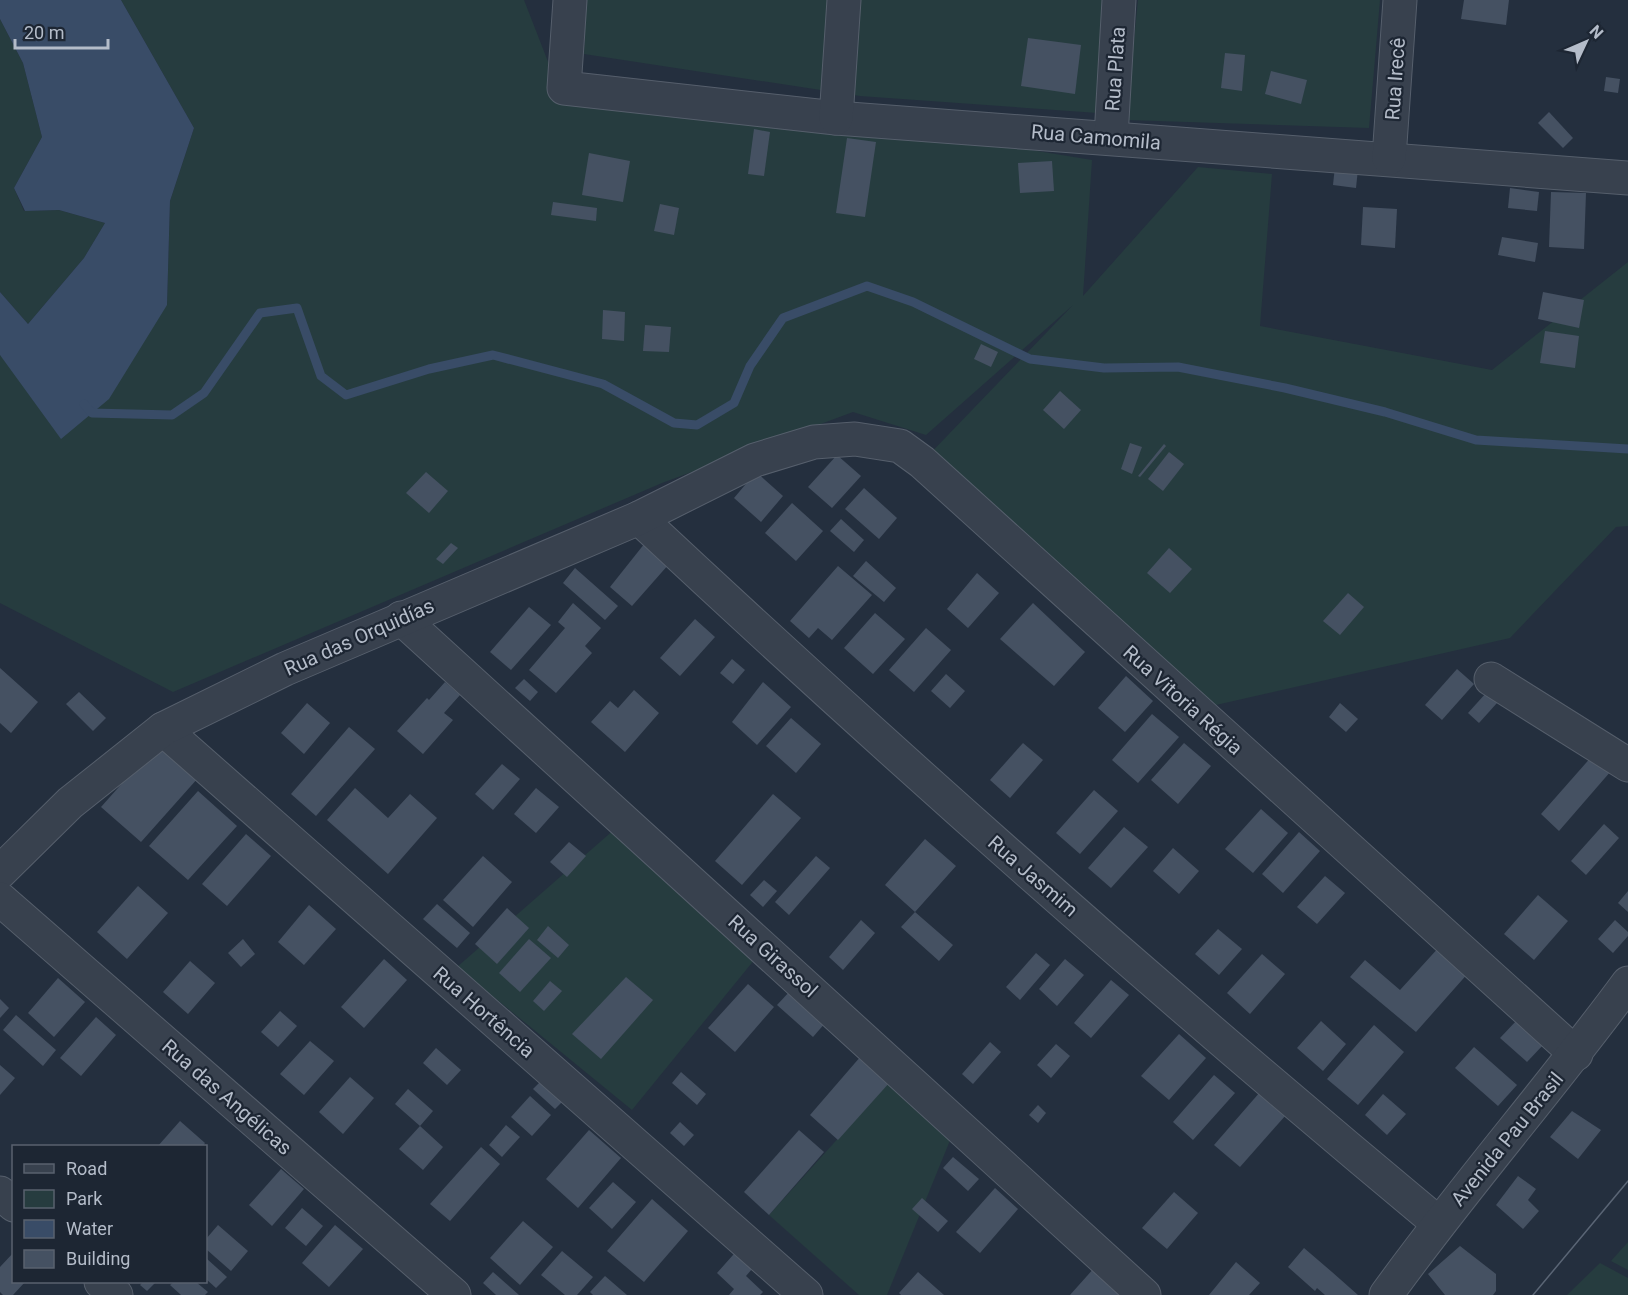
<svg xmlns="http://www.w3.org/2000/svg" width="1628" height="1295" font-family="Roboto,sans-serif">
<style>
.green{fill:#263c3f}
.water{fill:#394c67}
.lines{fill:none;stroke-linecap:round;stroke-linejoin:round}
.stream{stroke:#394c67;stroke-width:9}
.building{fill:#455162}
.minor-casing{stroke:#565f6c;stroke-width:35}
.minor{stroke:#38414e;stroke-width:33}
.tram{stroke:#5a6575;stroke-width:1.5}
.labels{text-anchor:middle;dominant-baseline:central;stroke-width:4.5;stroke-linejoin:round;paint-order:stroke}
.street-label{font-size:20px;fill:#b4bcc9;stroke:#1d2633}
</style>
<rect width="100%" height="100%" fill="#242f3e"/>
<g class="green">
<path d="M 121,0 L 524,0 L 552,72 L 1092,160 L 1083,296 L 1198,167 L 1272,174 L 1260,326 L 1492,370 L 1628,262 L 1628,526 L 1616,527 L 1510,638 L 1194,710 L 922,462 L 1073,305 L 926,435 L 853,412 L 662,483 L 173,692 L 0,603 L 0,355 L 2,357 L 167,305 L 170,201 L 194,128 Z"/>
<path d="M 586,0 L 1114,0 L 1112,114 L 860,96 L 584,54 Z"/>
<path d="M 1138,0 L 1380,0 L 1369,128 L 1126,120 Z"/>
<path d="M 0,19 L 23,63 L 42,137 L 14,188 L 24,211 L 59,210 L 105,223 L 84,258 L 28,324 L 0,292 Z"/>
<path d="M 624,821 L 764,948 L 632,1110 L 457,967 Z"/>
<path d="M 888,1083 L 951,1138 L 887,1295 L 859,1295 L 769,1215 Z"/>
<path d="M 1628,1242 L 1628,1270 L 1611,1261 Z"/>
<path d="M 1600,1263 L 1628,1278 L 1628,1295 L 1567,1295 Z"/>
</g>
<path class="water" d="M 0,0 L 121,0 L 194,128 L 170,201 L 167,305 L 109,399 L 61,439 L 0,355 L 0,292 L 28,324 L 84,258 L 105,223 L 59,210 L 25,211 L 14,188 L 42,137 L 23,63 L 0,19 Z"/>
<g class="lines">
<path class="stream" d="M 84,404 L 92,413 L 172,415 L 204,393 L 260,313 L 297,308 L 321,376 L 346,395 L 429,369 L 493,355 L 603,384 L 674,423 L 697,425 L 734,403 L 750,366 L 783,318 L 867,286 L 913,302 L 1030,359 L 1104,368 L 1178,367 L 1285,388 L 1385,412 L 1476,440 L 1628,449"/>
</g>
<g class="building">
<path d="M 1464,0 L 1509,0 L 1506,25 L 1461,19 Z"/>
<path d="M 1028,38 L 1081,45 L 1075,94 L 1021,86 Z"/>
<path d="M 1225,53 L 1245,55 L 1242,91 L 1221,88 Z"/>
<path d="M 1271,71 L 1307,80 L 1301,104 L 1265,94 Z"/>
<path d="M 1606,77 L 1620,79 L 1618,93 L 1604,91 Z"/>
<path d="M 1549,112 L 1573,138 L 1563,148 L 1538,123 Z"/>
<path d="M 754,129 L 770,132 L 764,176 L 748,174 Z"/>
<path d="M 847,138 L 876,142 L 865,217 L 836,213 Z"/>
<path d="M 589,153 L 630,161 L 623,202 L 582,195 Z"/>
<path d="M 1052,161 L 1054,191 L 1020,193 L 1018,163 Z"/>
<path d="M 1335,166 L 1358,169 L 1356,188 L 1333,185 Z"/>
<path d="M 1510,188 L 1539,192 L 1537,211 L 1508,208 Z"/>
<path d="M 1551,192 L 1586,193 L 1584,249 L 1549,247 Z"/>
<path d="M 553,202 L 597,208 L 596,221 L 551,215 Z"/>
<path d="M 660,204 L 679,208 L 674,235 L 654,231 Z"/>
<path d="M 1363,207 L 1397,209 L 1395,248 L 1361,245 Z"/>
<path d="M 1502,237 L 1538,243 L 1535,262 L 1498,255 Z"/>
<path d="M 1543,292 L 1584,300 L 1579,328 L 1538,319 Z"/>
<path d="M 603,310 L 625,312 L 624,341 L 602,339 Z"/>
<path d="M 645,325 L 671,327 L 669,352 L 643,351 Z"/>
<path d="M 1545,331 L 1579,336 L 1575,368 L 1540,363 Z"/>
<path d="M 981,344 L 998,352 L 991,367 L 974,359 Z"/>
<path d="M 1060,391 L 1081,410 L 1064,429 L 1043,410 Z"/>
<path d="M 1130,443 L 1142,447 L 1132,474 L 1121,469 Z"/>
<path d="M 1164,444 L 1166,446 L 1140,477 L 1138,476 Z"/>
<path d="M 1169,452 L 1184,464 L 1163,491 L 1148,479 Z"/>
<path d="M 837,455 L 861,476 L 832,508 L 808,487 Z"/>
<path d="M 426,472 L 448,491 L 429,513 L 406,493 Z"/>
<path d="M 756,472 L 783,496 L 761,522 L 734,498 Z"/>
<path d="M 864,488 L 897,518 L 879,539 L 845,509 Z"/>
<path d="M 792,503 L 823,531 L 796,561 L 765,533 Z"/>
<path d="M 841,519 L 864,540 L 854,552 L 830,531 Z"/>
<path d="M 451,543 L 458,548 L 443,564 L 436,559 Z"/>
<path d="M 645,543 L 669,564 L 632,606 L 610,587 Z"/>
<path d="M 1169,548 L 1192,569 L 1170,593 L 1147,573 Z"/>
<path d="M 866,561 L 896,588 L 884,602 L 853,576 Z"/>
<path d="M 838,566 L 872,595 L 832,640 L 818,628 L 809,638 L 790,621 Z"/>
<path d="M 575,568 L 618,606 L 605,620 L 563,583 Z"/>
<path d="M 977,573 L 999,593 L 968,628 L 947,609 Z"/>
<path d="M 1348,593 L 1364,607 L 1340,635 L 1323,621 Z"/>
<path d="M 573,603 L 601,628 L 585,646 L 592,653 L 556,693 L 529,670 L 565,628 L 558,622 Z"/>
<path d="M 1033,603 L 1085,652 L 1054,686 L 1000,639 Z"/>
<path d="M 529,607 L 551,625 L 511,670 L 490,652 Z"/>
<path d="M 875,613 L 905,639 L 873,674 L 844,648 Z"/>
<path d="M 695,619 L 715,637 L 680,676 L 660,658 Z"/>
<path d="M 926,628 L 951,650 L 914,692 L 889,670 Z"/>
<path d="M 732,659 L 745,670 L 733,684 L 720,673 Z"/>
<path d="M 0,668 L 38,702 L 11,733 L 0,723 Z"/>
<path d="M 1457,669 L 1474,684 L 1442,720 L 1425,705 Z"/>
<path d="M 946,674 L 965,691 L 950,708 L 931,691 Z"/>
<path d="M 1126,676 L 1153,701 L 1125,732 L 1098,708 Z"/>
<path d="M 524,679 L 538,692 L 530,701 L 515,688 Z"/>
<path d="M 445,682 L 460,695 L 444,713 L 453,720 L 423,754 L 397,731 L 427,698 L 429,700 Z"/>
<path d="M 763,682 L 791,707 L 757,745 L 732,722 Z"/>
<path d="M 634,690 L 659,713 L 625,752 L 591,722 L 610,701 L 618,708 Z"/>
<path d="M 79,692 L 106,718 L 93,731 L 66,704 Z"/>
<path d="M 1486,693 L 1497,703 L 1479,723 L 1468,713 Z"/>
<path d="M 307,703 L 330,723 L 304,754 L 281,733 Z"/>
<path d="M 1340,703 L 1358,719 L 1346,732 L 1329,717 Z"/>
<path d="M 1152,714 L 1179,737 L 1138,783 L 1112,760 Z"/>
<path d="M 791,718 L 821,744 L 796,773 L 766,746 Z"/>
<path d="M 349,727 L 375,749 L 316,816 L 291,794 Z"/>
<path d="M 158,743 L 198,778 L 141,842 L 101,807 Z"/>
<path d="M 1023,743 L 1043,760 L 1010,798 L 990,780 Z"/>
<path d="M 1184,743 L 1211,766 L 1178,804 L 1151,780 Z"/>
<path d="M 1593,755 L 1611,771 L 1559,831 L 1541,814 Z"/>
<path d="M 502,764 L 520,779 L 493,810 L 475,794 Z"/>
<path d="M 355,788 L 388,818 L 410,794 L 437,818 L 388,874 L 327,820 Z"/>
<path d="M 536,788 L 559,807 L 536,833 L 514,814 Z"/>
<path d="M 1094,790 L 1118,811 L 1080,854 L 1056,833 Z"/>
<path d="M 198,791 L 237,826 L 188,880 L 149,846 Z"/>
<path d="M 773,794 L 801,818 L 742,885 L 715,861 Z"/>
<path d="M 1261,809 L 1288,833 L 1253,873 L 1225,849 Z"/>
<path d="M 1604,824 L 1619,838 L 1586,875 L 1571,861 Z"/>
<path d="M 1124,827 L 1148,847 L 1111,888 L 1088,868 Z"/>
<path d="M 1299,832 L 1320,851 L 1283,893 L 1262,874 Z"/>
<path d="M 246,834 L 271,856 L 227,906 L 202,884 Z"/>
<path d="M 925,839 L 956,866 L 915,912 L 953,945 L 939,961 L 901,927 L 915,912 L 885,885 Z"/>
<path d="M 569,842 L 586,856 L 567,877 L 550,862 Z"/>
<path d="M 1173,848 L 1199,871 L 1179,894 L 1153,871 Z"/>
<path d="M 483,856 L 512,882 L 473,927 L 443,900 Z"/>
<path d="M 816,856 L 830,868 L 789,915 L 775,902 Z"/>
<path d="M 1325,876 L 1345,893 L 1317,924 L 1297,907 Z"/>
<path d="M 764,880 L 777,891 L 763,907 L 750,895 Z"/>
<path d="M 138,886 L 168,913 L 127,959 L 97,932 Z"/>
<path d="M 1628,891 L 1628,912 L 1618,903 Z"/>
<path d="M 1538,895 L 1568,921 L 1534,960 L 1504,934 Z"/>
<path d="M 437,904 L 470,933 L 457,948 L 423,919 Z"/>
<path d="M 309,905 L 336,929 L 304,965 L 278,942 Z"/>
<path d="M 507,908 L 529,928 L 497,964 L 475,944 Z"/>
<path d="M 861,920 L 875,933 L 843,970 L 829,957 Z"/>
<path d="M 1615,920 L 1628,932 L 1628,936 L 1613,953 L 1598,939 Z"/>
<path d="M 548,926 L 569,945 L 558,958 L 537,940 Z"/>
<path d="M 1218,929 L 1242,949 L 1219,975 L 1195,954 Z"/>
<path d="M 243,939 L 255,954 L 241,967 L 228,953 Z"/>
<path d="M 529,939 L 551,958 L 520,992 L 499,973 Z"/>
<path d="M 1441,945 L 1470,971 L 1416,1032 L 1350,977 L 1365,960 L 1400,990 Z"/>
<path d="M 1036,953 L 1050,965 L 1020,1000 L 1006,987 Z"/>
<path d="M 1262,954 L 1285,974 L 1250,1014 L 1227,993 Z"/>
<path d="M 384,959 L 407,980 L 364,1028 L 341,1007 Z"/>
<path d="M 1065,959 L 1084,975 L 1057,1006 L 1039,989 Z"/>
<path d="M 190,961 L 215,983 L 188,1014 L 163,992 Z"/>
<path d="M 626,977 L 653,1000 L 601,1059 L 572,1034 Z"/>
<path d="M 58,978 L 85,1002 L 54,1037 L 28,1013 Z"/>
<path d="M 1111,980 L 1129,995 L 1091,1038 L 1074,1023 Z"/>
<path d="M 550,981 L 562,991 L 544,1011 L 533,1001 Z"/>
<path d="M 748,984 L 774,1007 L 735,1052 L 708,1028 Z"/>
<path d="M 791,990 L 826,1022 L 813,1037 L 777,1005 Z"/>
<path d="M 0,999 L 9,1008 L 0,1018 Z"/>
<path d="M 280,1011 L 297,1026 L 278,1047 L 261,1032 Z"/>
<path d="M 16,1015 L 56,1050 L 43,1066 L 3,1030 Z"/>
<path d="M 96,1017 L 116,1035 L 81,1076 L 60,1058 Z"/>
<path d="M 1517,1020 L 1544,1044 L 1527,1062 L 1500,1038 Z"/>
<path d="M 1321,1021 L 1346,1044 L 1323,1071 L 1297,1048 Z"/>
<path d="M 1374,1025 L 1404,1052 L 1358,1105 L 1327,1079 Z"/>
<path d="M 1179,1034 L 1206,1058 L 1169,1100 L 1141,1076 Z"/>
<path d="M 310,1041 L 334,1061 L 304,1095 L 280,1074 Z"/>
<path d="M 990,1042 L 1001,1052 L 973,1084 L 962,1074 Z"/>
<path d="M 1056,1044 L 1070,1056 L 1051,1078 L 1037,1065 Z"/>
<path d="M 1474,1047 L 1517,1085 L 1498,1106 L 1455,1068 Z"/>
<path d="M 436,1048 L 461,1070 L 447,1085 L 423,1063 Z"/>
<path d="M 861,1056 L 890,1082 L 838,1140 L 810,1115 Z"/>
<path d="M 0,1065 L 15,1078 L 0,1095 Z"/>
<path d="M 681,1072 L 706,1094 L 697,1105 L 672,1083 Z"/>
<path d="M 1214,1075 L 1235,1093 L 1193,1140 L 1173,1122 Z"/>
<path d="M 350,1077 L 374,1098 L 343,1134 L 319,1112 Z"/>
<path d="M 544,1078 L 566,1098 L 555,1109 L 533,1089 Z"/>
<path d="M 408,1089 L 433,1111 L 420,1126 L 395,1104 Z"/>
<path d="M 1260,1092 L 1286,1115 L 1240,1167 L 1214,1145 Z"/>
<path d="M 1383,1094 L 1406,1114 L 1387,1135 L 1365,1115 Z"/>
<path d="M 530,1096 L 551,1115 L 532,1136 L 511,1117 Z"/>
<path d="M 1038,1105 L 1046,1113 L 1038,1123 L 1029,1115 Z"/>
<path d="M 1572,1111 L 1601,1130 L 1578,1159 L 1550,1137 Z"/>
<path d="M 180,1121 L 205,1143 L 203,1146 L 158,1146 Z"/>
<path d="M 680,1122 L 694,1135 L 684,1146 L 670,1133 Z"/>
<path d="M 506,1125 L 520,1137 L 502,1157 L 489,1145 Z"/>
<path d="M 420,1126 L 443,1147 L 423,1170 L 399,1149 Z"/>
<path d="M 589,1130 L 621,1158 L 578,1208 L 546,1179 Z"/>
<path d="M 799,1130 L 824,1152 L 769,1215 L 744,1192 Z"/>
<path d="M 481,1147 L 500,1164 L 450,1221 L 430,1204 Z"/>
<path d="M 953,1157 L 979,1179 L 968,1191 L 943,1168 Z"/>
<path d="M 281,1169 L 304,1189 L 272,1226 L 249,1205 Z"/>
<path d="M 1518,1176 L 1536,1189 L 1528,1200 L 1539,1211 L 1523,1229 L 1496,1205 Z"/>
<path d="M 613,1182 L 636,1202 L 612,1229 L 589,1208 Z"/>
<path d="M 995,1188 L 1018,1209 L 980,1253 L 956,1232 Z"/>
<path d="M 1174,1192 L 1198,1213 L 1167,1249 L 1142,1228 Z"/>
<path d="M 922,1198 L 948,1221 L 938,1232 L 912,1209 Z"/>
<path d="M 652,1199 L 688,1231 L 644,1282 L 607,1251 Z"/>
<path d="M 302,1208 L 323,1226 L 306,1246 L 285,1228 Z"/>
<path d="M 523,1221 L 553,1247 L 520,1285 L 490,1258 Z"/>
<path d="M 218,1225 L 248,1251 L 231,1271 L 206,1249 L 206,1239 Z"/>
<path d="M 335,1225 L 363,1249 L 329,1287 L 302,1263 Z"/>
<path d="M 741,1246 L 758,1262 L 746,1276 L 763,1292 L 760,1295 L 729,1295 L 734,1289 L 717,1273 Z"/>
<path d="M 1460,1246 L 1496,1274 L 1496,1291 L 1493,1295 L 1445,1295 L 1428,1274 Z"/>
<path d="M 1304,1248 L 1332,1272 L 1358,1295 L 1325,1295 L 1317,1288 L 1315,1291 L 1288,1267 Z"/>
<path d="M 562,1251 L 593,1277 L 577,1295 L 565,1295 L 541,1275 Z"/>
<path d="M 14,1252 L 14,1282 L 25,1282 L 13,1295 L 3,1295 L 0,1292 L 0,1267 Z"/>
<path d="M 206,1258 L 227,1277 L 216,1288 L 206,1279 Z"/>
<path d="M 1236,1262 L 1260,1283 L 1249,1295 L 1209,1295 Z"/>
<path d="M 1095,1267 L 1127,1295 L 1070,1295 Z"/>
<path d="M 493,1272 L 519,1295 L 496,1295 L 483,1283 Z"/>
<path d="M 918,1272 L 944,1295 L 901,1295 L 899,1293 Z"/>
<path d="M 605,1276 L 627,1295 L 593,1295 L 590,1292 Z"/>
<path d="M 143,1282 L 156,1282 L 147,1291 L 140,1285 Z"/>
<path d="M 174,1282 L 196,1282 L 208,1292 L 205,1295 L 181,1295 L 170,1285 Z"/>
</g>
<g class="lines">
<defs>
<g id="minor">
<path d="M 570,0 L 564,88 L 836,118 L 1628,178"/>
<path d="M 836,118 L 844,0"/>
<path d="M 1111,137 L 1119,0"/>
<path d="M 1389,158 L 1400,0"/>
<path d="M 639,518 C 899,761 1165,996 1438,1223"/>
<path d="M 401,618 L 1144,1295"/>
<path d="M 1491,679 L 1628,765"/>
<path d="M 163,729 L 806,1295"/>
<path d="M 0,872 L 70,803 L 163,729 L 285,669 L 639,518 L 755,460 L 814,442 L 855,439 L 900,446 L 922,462 L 1576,1054"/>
<path d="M 0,899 L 454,1295"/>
<path d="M 0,1193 L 14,1205"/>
<path d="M 101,1282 L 116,1295"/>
<path d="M 1386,1295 C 1463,1188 1550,1089 1628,983"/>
</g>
</defs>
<use href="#minor" class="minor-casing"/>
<use href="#minor" class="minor"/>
<path class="tram" d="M 1533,1295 L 1628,1181"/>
</g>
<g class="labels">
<g class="street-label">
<text transform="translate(1115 69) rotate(-86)">Rua Plata</text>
<text transform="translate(1395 79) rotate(-86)">Rua Irecê</text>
<text transform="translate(1096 137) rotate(5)">Rua Camomila</text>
<text transform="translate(359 637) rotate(-24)">Rua das Orquidías</text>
<text transform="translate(1183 700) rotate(42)">Rua Vitoria Régia</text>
<text transform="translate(1033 876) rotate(41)">Rua Jasmim</text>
<text transform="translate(773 956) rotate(42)">Rua Girassol</text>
<text transform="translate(484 1012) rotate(41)">Rua Hortência</text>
<text transform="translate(227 1097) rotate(41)">Rua das Angélicas</text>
<text transform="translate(1507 1139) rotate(-51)">Avenida Pau Brasil</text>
</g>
</g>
<rect x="12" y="1145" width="195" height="138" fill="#1d2633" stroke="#59626f" stroke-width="1.5"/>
<rect x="24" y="1164" width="30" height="9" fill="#38414e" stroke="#59626f" stroke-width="1.5"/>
<text x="66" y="1175" font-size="18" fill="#b4bcc9">Road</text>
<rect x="24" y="1190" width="30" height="18" fill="#263c3f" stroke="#59626f" stroke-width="1.5"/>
<text x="66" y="1205" font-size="18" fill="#b4bcc9">Park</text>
<rect x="24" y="1220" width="30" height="18" fill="#394c67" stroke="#59626f" stroke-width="1.5"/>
<text x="66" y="1235" font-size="18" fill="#b4bcc9">Water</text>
<rect x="24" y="1250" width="30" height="18" fill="#455162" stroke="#59626f" stroke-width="1.5"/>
<text x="66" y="1265" font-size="18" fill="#b4bcc9">Building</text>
<g transform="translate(1586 42) rotate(46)" stroke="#1d2633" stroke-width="4.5" paint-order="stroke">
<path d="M0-4.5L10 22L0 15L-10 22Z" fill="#b4bcc9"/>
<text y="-9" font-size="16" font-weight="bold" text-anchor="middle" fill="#b4bcc9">N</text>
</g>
<path d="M15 39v9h93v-9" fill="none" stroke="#b4bcc9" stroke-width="3"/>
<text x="24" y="39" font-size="18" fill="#b4bcc9" stroke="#1d2633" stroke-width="4.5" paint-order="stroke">20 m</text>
</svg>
